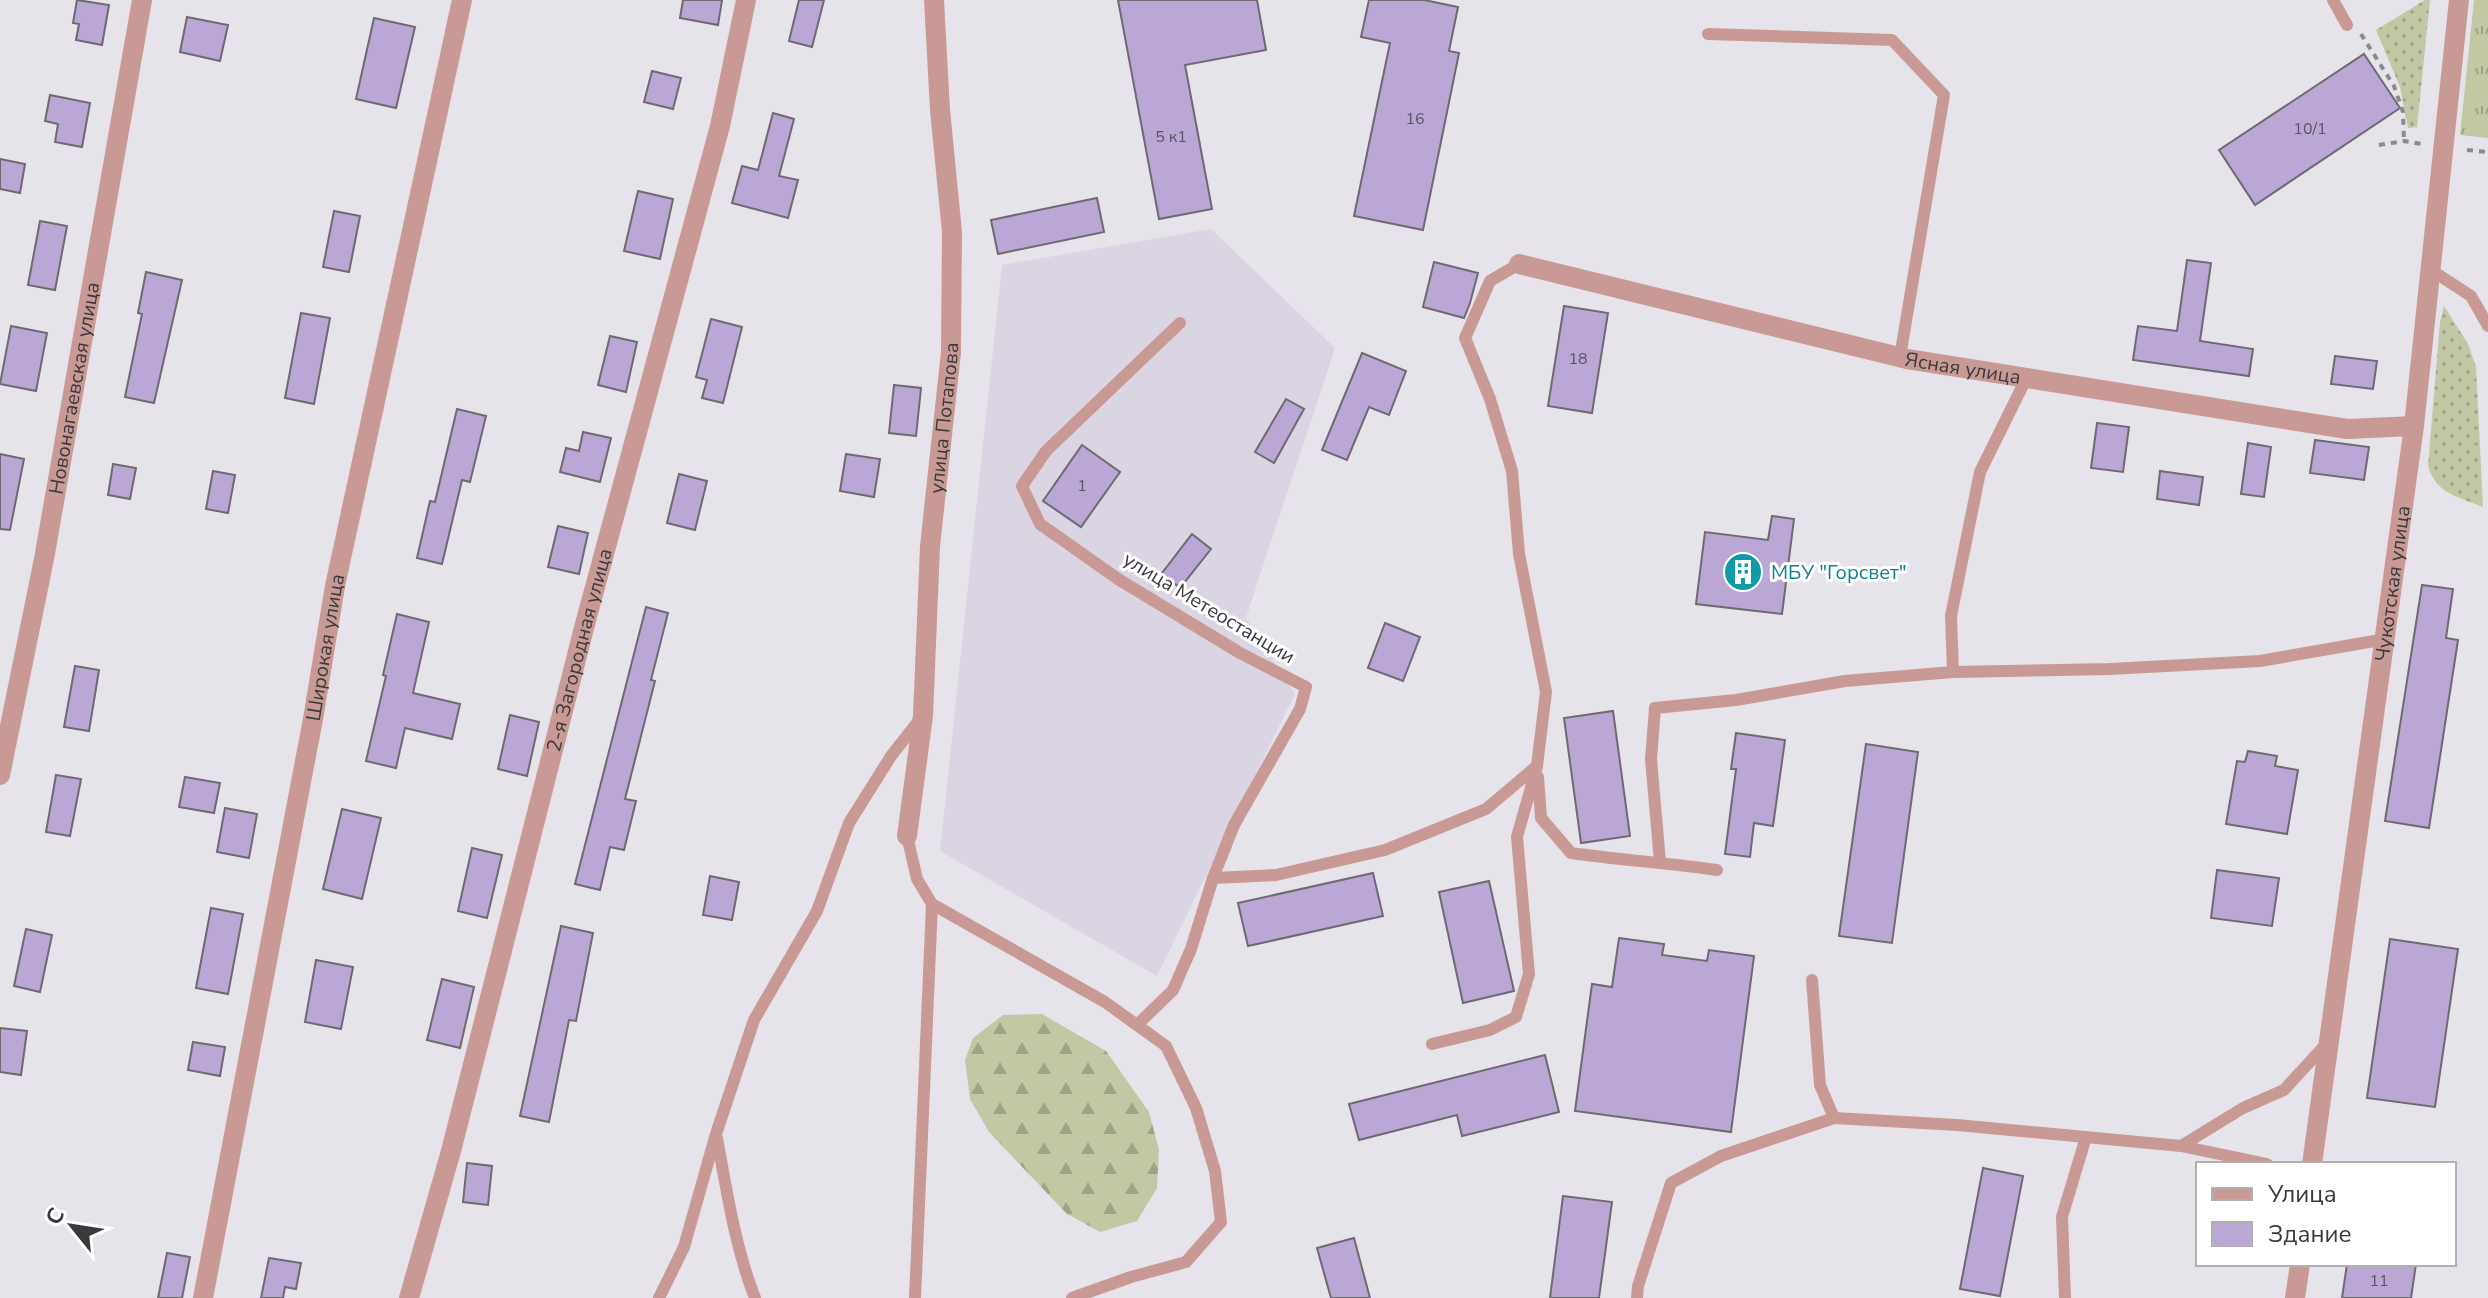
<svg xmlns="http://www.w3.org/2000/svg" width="2488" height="1298" font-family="'Nunito Sans',sans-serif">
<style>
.built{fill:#dbd5e3}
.grass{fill:url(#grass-dots)}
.forest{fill:url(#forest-firs)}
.park{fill:url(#park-tufts)}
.building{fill:#bba7d5;stroke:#6d6a71;stroke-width:2}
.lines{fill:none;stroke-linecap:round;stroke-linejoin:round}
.path{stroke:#8b898e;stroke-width:4;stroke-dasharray:6 6;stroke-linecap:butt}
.lane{stroke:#c99a95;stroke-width:12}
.street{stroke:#c99a95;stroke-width:20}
.labels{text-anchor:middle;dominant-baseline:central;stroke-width:6;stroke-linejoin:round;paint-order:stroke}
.number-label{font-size:16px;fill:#5a5462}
.street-label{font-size:20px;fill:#3a393c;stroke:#fff}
.culture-label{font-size:20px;fill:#0d838f;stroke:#fff;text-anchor:start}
</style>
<defs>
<pattern id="grass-dots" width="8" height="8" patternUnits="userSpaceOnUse" patternTransform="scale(2)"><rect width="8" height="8" fill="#c4c7a4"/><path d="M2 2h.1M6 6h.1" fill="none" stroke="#a0a387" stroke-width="1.8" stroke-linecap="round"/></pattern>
<pattern id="forest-firs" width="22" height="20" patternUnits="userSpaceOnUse" patternTransform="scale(2)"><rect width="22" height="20" fill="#c4c7a4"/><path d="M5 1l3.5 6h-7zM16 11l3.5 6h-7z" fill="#a0a387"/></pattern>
<pattern id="park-tufts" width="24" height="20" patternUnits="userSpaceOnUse" patternTransform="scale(2)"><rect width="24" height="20" fill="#c4c7a4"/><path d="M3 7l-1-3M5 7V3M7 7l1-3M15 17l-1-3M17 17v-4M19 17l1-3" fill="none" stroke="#a0a387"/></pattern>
</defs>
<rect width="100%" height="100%" fill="#e6e3eb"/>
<path class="built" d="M 1211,229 L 1335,348 L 1246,618 L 1295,694 L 1157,976 L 940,851 L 1002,265 Z"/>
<g class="grass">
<path d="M 2425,0 L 2430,0 L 2417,127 L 2408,128 L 2400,87 L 2376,30 Z"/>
<path d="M 2444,306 L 2468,344 L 2476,367 L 2483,507 C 2459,497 2436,494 2428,466 L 2440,322 Z"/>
</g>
<path class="forest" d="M 1042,1014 L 1106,1051 L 1149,1112 L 1159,1150 L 1157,1188 L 1137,1221 L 1100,1232 L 1067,1214 L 989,1132 L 970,1099 L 965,1060 L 973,1038 L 1003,1015 Z"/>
<path class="park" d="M 2474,0 L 2488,0 L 2488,138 L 2460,135 Z"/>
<g class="building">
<path d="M 77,0 L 109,5 L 102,45 L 76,40 L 79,24 L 73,23 Z"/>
<path d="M 683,0 L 722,0 L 718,25 L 680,18 Z"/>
<path d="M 799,0 L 824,0 L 812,47 L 789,41 Z"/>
<path d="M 1118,0 L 1257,0 L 1266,50 L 1185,65 L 1212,209 L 1159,219 Z"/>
<path d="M 1369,0 L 1424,0 L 1458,7 L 1449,51 L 1459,53 L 1423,230 L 1354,216 L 1390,43 L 1361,37 Z"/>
<path d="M 187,17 L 228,25 L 220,61 L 180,52 Z"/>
<path d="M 374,18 L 415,27 L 396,108 L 356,99 Z"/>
<path d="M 2364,54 L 2400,108 L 2255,205 L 2219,150 Z"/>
<path d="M 652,71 L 681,78 L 673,109 L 644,102 Z"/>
<path d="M 50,95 L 90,103 L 82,147 L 55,142 L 58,124 L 45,121 Z"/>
<path d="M 773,113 L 794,119 L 779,176 L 798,180 L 788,218 L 732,203 L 742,166 L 758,170 Z"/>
<path d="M 0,159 L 25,164 L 20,193 L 0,189 Z"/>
<path d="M 638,191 L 673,199 L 660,259 L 624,251 Z"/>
<path d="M 1097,198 L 1104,232 L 998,254 L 991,220 Z"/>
<path d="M 334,211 L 360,216 L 349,272 L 323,267 Z"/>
<path d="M 40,221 L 67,226 L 55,290 L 28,285 Z"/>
<path d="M 2187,260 L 2211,263 L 2200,341 L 2253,349 L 2249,376 L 2133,360 L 2138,326 L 2177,331 Z"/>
<path d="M 1434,262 L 1478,273 L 1470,303 L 1464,318 L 1423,307 Z"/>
<path d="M 146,272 L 182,280 L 154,403 L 125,397 L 142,314 L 138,313 Z"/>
<path d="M 1564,306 L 1608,313 L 1592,413 L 1548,406 Z"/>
<path d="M 301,313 L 330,318 L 314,404 L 285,398 Z"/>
<path d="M 711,319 L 742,327 L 723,403 L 702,398 L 707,380 L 696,377 Z"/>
<path d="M 11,326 L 47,333 L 36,391 L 0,384 Z"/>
<path d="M 610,336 L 637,342 L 626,392 L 598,385 Z"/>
<path d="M 1362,353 L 1406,371 L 1389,415 L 1369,407 L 1347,460 L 1322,450 Z"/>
<path d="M 2335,356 L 2377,361 L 2373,389 L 2331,384 Z"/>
<path d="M 894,385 L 921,388 L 916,436 L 889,433 Z"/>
<path d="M 1286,399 L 1304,409 L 1274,463 L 1255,452 Z"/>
<path d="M 457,409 L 486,416 L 470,482 L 462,480 L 442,564 L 417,558 L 430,501 L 435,502 Z"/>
<path d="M 2097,423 L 2129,427 L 2123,472 L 2091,468 Z"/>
<path d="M 583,432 L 611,438 L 600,482 L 560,472 L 566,448 L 579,451 Z"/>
<path d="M 2315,440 L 2369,447 L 2364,480 L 2310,473 Z"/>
<path d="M 2248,443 L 2271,447 L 2264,497 L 2241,494 Z"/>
<path d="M 1082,445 L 1120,472 L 1081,527 L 1043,501 Z"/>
<path d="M 0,454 L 24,459 L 10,530 L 0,529 Z"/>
<path d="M 846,454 L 880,459 L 874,497 L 840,491 Z"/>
<path d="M 113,464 L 136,468 L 130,499 L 108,495 Z"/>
<path d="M 213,471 L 235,475 L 228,513 L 206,509 Z"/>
<path d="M 2160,471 L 2203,477 L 2199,505 L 2157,499 Z"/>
<path d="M 679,474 L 707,481 L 695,530 L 667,523 Z"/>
<path d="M 1772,516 L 1794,519 L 1782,614 L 1696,604 L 1705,532 L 1768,540 Z"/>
<path d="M 558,526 L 588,533 L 579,574 L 548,567 Z"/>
<path d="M 1192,534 L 1211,549 L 1180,588 L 1162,573 Z"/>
<path d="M 2422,585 L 2453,589 L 2446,638 L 2458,640 L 2429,828 L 2385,821 Z"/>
<path d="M 646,607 L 668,613 L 651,680 L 655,681 L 625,799 L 636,801 L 624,850 L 610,847 L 600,890 L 575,884 Z"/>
<path d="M 397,614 L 429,622 L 413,693 L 460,704 L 452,739 L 405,728 L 396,768 L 366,761 L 386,676 L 383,675 Z"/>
<path d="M 1385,623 L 1420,637 L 1403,681 L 1368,668 Z"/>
<path d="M 75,666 L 99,670 L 89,731 L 64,727 Z"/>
<path d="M 1613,711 L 1630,836 L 1581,843 L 1564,718 Z"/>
<path d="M 510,715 L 539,722 L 527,776 L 498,769 Z"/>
<path d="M 1736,733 L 1785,740 L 1773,826 L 1754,823 L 1750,857 L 1725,854 L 1736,769 L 1731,769 Z"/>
<path d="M 1866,744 L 1918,752 L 1892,943 L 1839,936 Z"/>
<path d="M 2248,751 L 2277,756 L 2275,766 L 2298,770 L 2287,834 L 2226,824 L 2237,761 L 2245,762 Z"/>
<path d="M 56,775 L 81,779 L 70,836 L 46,832 Z"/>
<path d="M 185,777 L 220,783 L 214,813 L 179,807 Z"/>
<path d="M 225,808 L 257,814 L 249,858 L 217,852 Z"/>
<path d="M 342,809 L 381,818 L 362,899 L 323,889 Z"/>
<path d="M 472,848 L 502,855 L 487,918 L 458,911 Z"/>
<path d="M 2217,870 L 2279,878 L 2272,926 L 2211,918 Z"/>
<path d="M 1373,873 L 1383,916 L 1248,946 L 1238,903 Z"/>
<path d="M 710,876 L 739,882 L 732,920 L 703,915 Z"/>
<path d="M 1489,881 L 1514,991 L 1463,1003 L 1439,892 Z"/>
<path d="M 211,908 L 243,914 L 228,994 L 196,988 Z"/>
<path d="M 561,926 L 593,933 L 576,1021 L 569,1020 L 549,1122 L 520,1116 Z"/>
<path d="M 26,929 L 52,935 L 40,992 L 14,986 Z"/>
<path d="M 1619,938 L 1664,944 L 1662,955 L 1707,961 L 1709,950 L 1754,956 L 1731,1132 L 1575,1111 L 1592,984 L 1612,987 Z"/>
<path d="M 2390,939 L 2458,949 L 2435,1107 L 2367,1098 Z"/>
<path d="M 316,960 L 353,967 L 341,1029 L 305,1022 Z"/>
<path d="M 442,979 L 474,987 L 460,1048 L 427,1040 Z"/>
<path d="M 0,1028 L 27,1031 L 21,1075 L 0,1072 Z"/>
<path d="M 193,1042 L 225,1047 L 220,1076 L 188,1070 Z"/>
<path d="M 1545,1055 L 1559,1112 L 1462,1136 L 1457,1115 L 1359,1140 L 1349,1104 Z"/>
<path d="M 467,1163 L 492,1166 L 488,1205 L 463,1202 Z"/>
<path d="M 1983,1168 L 2023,1176 L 2000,1296 L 1960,1289 Z"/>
<path d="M 1563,1196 L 1612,1202 L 1599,1298 L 1550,1298 Z"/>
<path d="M 1354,1238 L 1370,1298 L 1331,1298 L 1317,1248 Z"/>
<path d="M 167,1253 L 190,1257 L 182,1298 L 158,1298 Z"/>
<path d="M 269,1258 L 301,1263 L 296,1289 L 285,1287 L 283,1298 L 261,1298 Z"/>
<path d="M 2347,1264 L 2416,1264 L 2411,1298 L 2342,1298 Z"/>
</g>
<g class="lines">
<g class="path">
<path d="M 2361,34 L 2394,86 L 2403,112 L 2404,141"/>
<path d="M 2379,145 L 2404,141 L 2422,144"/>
<path d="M 2467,150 L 2488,152"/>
</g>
<g class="lane">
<path d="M 2333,0 L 2347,25"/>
<path d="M 1708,34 L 1892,40 L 1944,95 L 1900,357"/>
<path d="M 2431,270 L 2471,296 L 2488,326"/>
<path d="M 1953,672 L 1951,616 L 1980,472 L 2026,379"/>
<path d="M 1538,777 L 1541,818 L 1571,853 C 1620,860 1669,863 1717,870"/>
<path d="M 907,836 L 917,879 L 932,904 L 1105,1002 L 1166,1046 L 1196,1108 L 1215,1171 L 1221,1222 L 1186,1262 L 1131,1277 L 1072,1298"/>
<path d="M 1660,862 L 1651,759 L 1655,708 L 1736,700 L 1845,681 L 1953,672 L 2110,669 L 2260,661 L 2386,639"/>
<path d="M 1213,878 L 1276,875 L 1385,850 L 1486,809 L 1537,766 L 1546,692 L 1519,554 L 1512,471 L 1490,399 L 1465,338 L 1490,281 L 1519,264"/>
<path d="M 1812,980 L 1820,1085 L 1834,1118"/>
<path d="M 1137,1025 L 1173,990 L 1191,949 L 1213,878 L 1234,825 L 1300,709 L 1306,687 L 1240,653 L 1118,579 L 1040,524 L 1022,486 L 1046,451 L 1180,323"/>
<path d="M 1432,1044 L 1490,1030 L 1516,1017 L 1529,974 L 1517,837 L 1537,766"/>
<path d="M 717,1138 C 727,1192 735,1247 755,1298"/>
<path d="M 2181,1146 L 2243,1108 L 2284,1090 L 2327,1043"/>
<path d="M 659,1298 L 684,1247 L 716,1134 L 754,1020 L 817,911 L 849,823 L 891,756 L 921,718"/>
<path d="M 915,1298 L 932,904"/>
<path d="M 1637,1298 L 1638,1286 L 1671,1183 L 1721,1156 L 1834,1118 L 1957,1125 L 2181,1146 L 2267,1164"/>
<path d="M 2065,1298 L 2062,1217 L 2086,1137"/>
</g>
<g class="street">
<path id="s1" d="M 1519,264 L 1907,359 L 2347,429 L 2414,426"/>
<path id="s2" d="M 0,775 L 44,559 L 142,0"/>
<path id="s3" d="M 907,836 L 923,716 L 930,546 L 951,352 L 952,232 L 940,110 L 934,0"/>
<path id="s4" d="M 2312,1164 L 2414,426 L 2459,0"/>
<path id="s5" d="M 203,1298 L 313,719 L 335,586 L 462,0"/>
<path id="s6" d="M 409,1298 L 451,1151 L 585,624 L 720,126 L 746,0"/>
<path d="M 2295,1298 L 2300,1264"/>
</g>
</g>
<defs>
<symbol id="building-disc" viewBox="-11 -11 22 22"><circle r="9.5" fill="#0f9aa8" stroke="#fff"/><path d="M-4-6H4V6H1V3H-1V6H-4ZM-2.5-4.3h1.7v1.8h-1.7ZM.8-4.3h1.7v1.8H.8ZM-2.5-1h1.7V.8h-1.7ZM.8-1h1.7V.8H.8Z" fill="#fff"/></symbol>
</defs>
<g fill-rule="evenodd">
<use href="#building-disc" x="1721" y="550" width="44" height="44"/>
</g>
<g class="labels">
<g class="number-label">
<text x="1415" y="119">16</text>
<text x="2310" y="129">10/1</text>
<text x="1171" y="137">5 к1</text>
<text x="1578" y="359">18</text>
<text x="1082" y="486">1</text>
<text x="2379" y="1281">11</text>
</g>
<g class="street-label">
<text stroke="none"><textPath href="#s1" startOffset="456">Ясная улица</textPath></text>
<text stroke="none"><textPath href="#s2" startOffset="394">Новонагаевская улица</textPath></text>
<text stroke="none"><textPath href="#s3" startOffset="420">улица Потапова</textPath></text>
<text stroke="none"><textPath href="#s4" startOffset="586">Чукотская улица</textPath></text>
<text transform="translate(1209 608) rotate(31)">улица Метеостанции</text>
<text stroke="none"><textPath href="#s5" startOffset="662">Широкая улица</textPath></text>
<text stroke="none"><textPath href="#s6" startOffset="670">2-я Загородная улица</textPath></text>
</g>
<g class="culture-label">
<text x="1771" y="572">МБУ "Горсвет"</text>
</g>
</g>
<rect x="2196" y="1162" width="260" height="104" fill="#ffffff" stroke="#b0b0b1" stroke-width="2"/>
<rect x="2212" y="1188" width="40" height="12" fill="#c99a95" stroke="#b0b0b1" stroke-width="2"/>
<text x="2268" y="1202" font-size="24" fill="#3a393c">Улица</text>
<rect x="2212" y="1222" width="40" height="24" fill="#bba7d5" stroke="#b0b0b1" stroke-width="2"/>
<text x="2268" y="1242" font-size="24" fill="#3a393c">Здание</text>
<g transform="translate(72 1226) rotate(300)" stroke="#ffffff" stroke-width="6" paint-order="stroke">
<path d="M0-6L14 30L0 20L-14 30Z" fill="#3a393c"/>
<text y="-12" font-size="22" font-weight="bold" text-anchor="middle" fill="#3a393c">С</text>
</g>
</svg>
